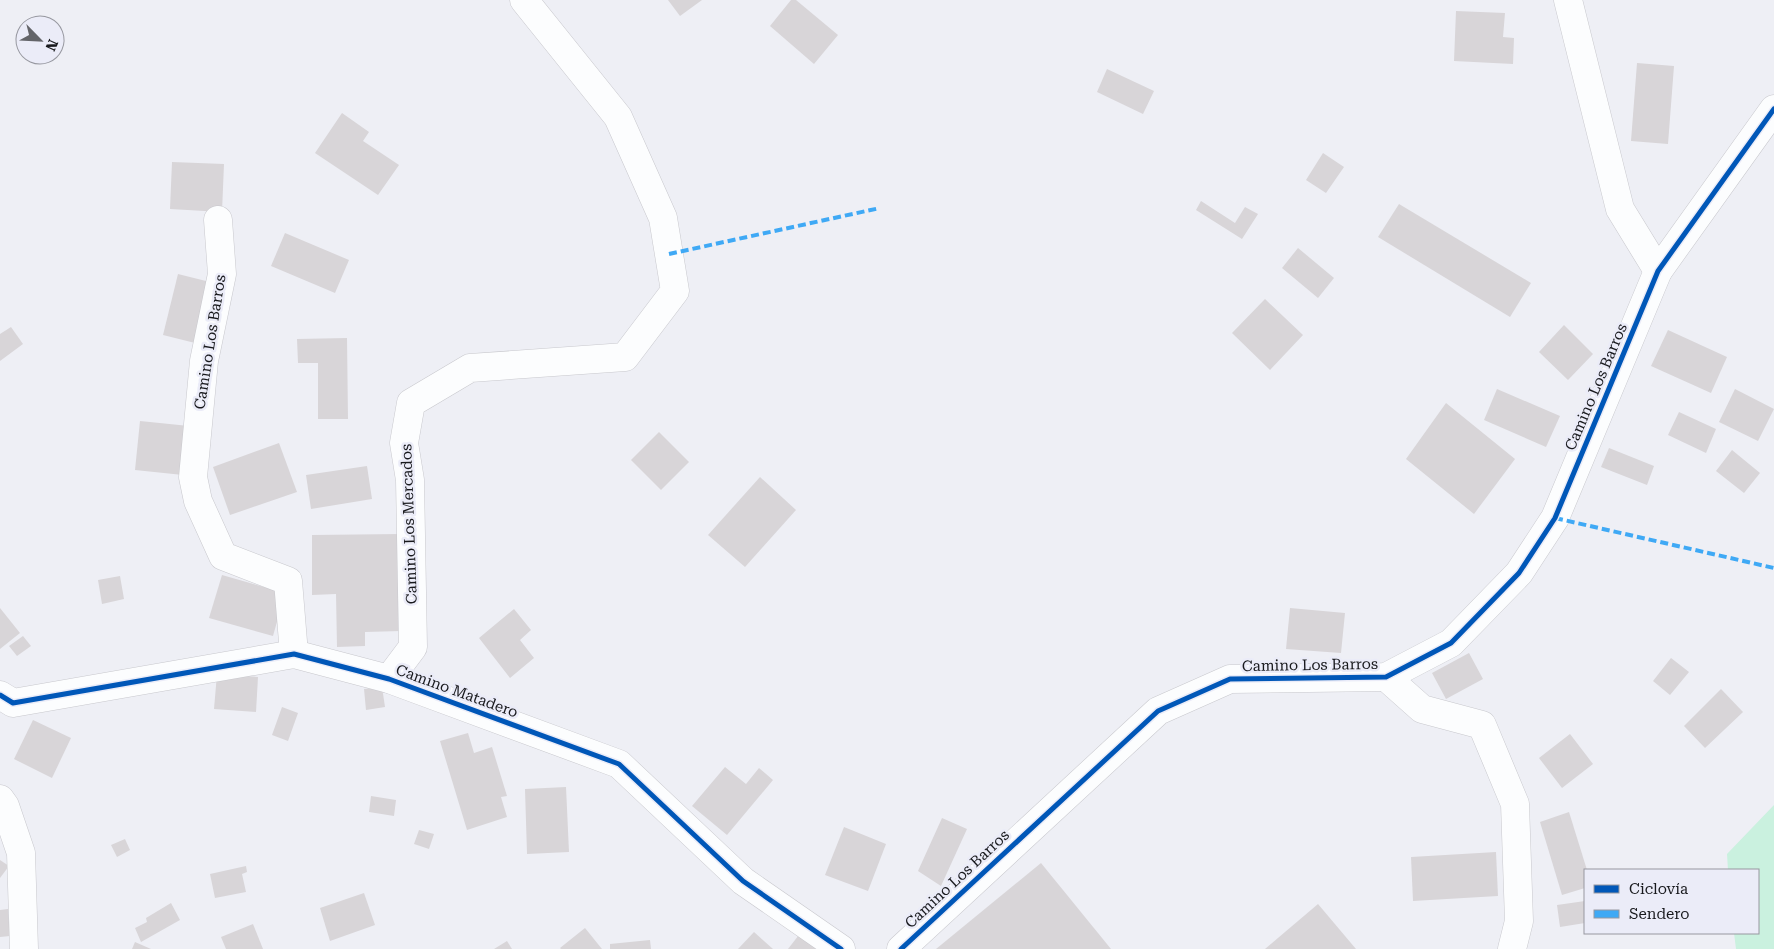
<svg xmlns="http://www.w3.org/2000/svg" width="1774" height="949" font-family="'Roboto Serif',serif">
<style>
.green{fill:#caf1df}
.building{fill:#d8d5d8}
.lines{fill:none;stroke-linecap:round;stroke-linejoin:round}
.minor-casing{stroke:#c8c8cd;stroke-width:29}
.tertiary-casing{stroke:#c8c8cd;stroke-width:29}
.minor{stroke:#fcfdfe;stroke-width:28}
.tertiary{stroke:#fcfdfe;stroke-width:28}
.quiet{stroke:#3fa9f5;stroke-width:4;stroke-dasharray:8 4;stroke-linecap:butt}
.cycleway-casing{stroke:#ebecf8;stroke-width:8}
.cycleway{stroke:#0057b8;stroke-width:5}
.labels{text-anchor:middle;dominant-baseline:central;stroke-width:5;stroke-linejoin:round;paint-order:stroke}
.street-label{font-size:15px;fill:#18191d;stroke:#ebecf8}
</style>
<rect width="100%" height="100%" fill="#eeeff5"/>
<path class="green" d="M 1774,805 L 1774,949 L 1736,949 L 1734,933 L 1758,933 L 1758,870 L 1728,870 L 1727,854 Z"/>
<g class="building">
<path d="M 668,0 L 702,0 L 680,16 Z"/>
<path d="M 791,0 L 796,0 L 838,35 L 814,64 L 770,26 Z"/>
<path d="M 1456,11 L 1505,13 L 1503,37 L 1514,38 L 1513,64 L 1454,61 Z"/>
<path d="M 1637,63 L 1674,66 L 1668,144 L 1631,141 Z"/>
<path d="M 1107,69 L 1154,91 L 1143,114 L 1097,92 Z"/>
<path d="M 342,113 L 369,132 L 363,141 L 399,165 L 378,195 L 315,153 Z"/>
<path d="M 1323,153 L 1344,167 L 1326,193 L 1306,180 Z"/>
<path d="M 172,162 L 224,164 L 222,212 L 170,209 Z"/>
<path d="M 1201,201 L 1235,223 L 1245,207 L 1258,214 L 1242,239 L 1196,210 Z"/>
<path d="M 1399,204 L 1531,283 L 1510,317 L 1378,237 Z"/>
<path d="M 285,233 L 349,260 L 335,293 L 271,266 Z"/>
<path d="M 1298,248 L 1334,278 L 1318,298 L 1282,268 Z"/>
<path d="M 178,274 L 214,283 L 199,344 L 163,335 Z"/>
<path d="M 1265,299 L 1303,335 L 1270,370 L 1232,333 Z"/>
<path d="M 1564,325 L 1593,354 L 1568,380 L 1539,352 Z"/>
<path d="M 11,327 L 23,344 L 0,361 L 0,334 Z"/>
<path d="M 1668,330 L 1727,357 L 1711,393 L 1651,366 Z"/>
<path d="M 347,338 L 348,419 L 318,419 L 318,363 L 298,363 L 297,339 Z"/>
<path d="M 1497,389 L 1560,416 L 1546,447 L 1484,420 Z"/>
<path d="M 1735,389 L 1774,409 L 1758,441 L 1719,422 Z"/>
<path d="M 1446,403 L 1515,459 L 1474,514 L 1406,459 Z"/>
<path d="M 1679,412 L 1716,429 L 1706,453 L 1668,435 Z"/>
<path d="M 140,421 L 189,426 L 183,475 L 135,470 Z"/>
<path d="M 659,432 L 689,462 L 661,490 L 631,460 Z"/>
<path d="M 279,443 L 297,492 L 230,515 L 213,467 Z"/>
<path d="M 1609,448 L 1654,466 L 1647,485 L 1601,467 Z"/>
<path d="M 1732,450 L 1760,473 L 1744,493 L 1716,471 Z"/>
<path d="M 367,466 L 372,499 L 311,509 L 306,475 Z"/>
<path d="M 760,477 L 796,510 L 745,567 L 708,535 Z"/>
<path d="M 400,534 L 401,631 L 365,632 L 365,646 L 337,647 L 336,594 L 312,595 L 312,535 Z"/>
<path d="M 222,575 L 285,593 L 273,636 L 209,618 Z"/>
<path d="M 120,576 L 124,599 L 102,604 L 98,580 Z"/>
<path d="M 0,608 L 20,633 L 0,649 Z"/>
<path d="M 1290,608 L 1345,613 L 1341,653 L 1286,649 Z"/>
<path d="M 514,609 L 531,630 L 520,640 L 534,658 L 510,678 L 479,638 Z"/>
<path d="M 23,636 L 31,646 L 17,656 L 9,646 Z"/>
<path d="M 1469,653 L 1483,679 L 1446,699 L 1432,673 Z"/>
<path d="M 1671,658 L 1689,672 L 1670,695 L 1653,681 Z"/>
<path d="M 217,674 L 258,677 L 256,712 L 214,709 Z"/>
<path d="M 382,687 L 385,707 L 366,710 L 364,689 Z"/>
<path d="M 1721,689 L 1743,712 L 1705,748 L 1684,726 Z"/>
<path d="M 282,707 L 298,713 L 288,741 L 272,735 Z"/>
<path d="M 33,720 L 71,738 L 52,778 L 14,759 Z"/>
<path d="M 468,733 L 474,753 L 492,747 L 507,796 L 501,797 L 507,817 L 467,830 L 440,741 Z"/>
<path d="M 1570,734 L 1593,764 L 1562,788 L 1539,758 Z"/>
<path d="M 725,767 L 746,784 L 759,768 L 773,780 L 727,835 L 692,806 Z"/>
<path d="M 566,787 L 569,852 L 527,854 L 525,789 Z"/>
<path d="M 371,796 L 396,800 L 394,816 L 369,812 Z"/>
<path d="M 1569,812 L 1587,870 L 1585,888 L 1562,895 L 1540,822 Z"/>
<path d="M 942,818 L 967,829 L 941,886 L 918,871 Z"/>
<path d="M 844,827 L 886,844 L 868,891 L 825,875 Z"/>
<path d="M 419,830 L 434,834 L 429,849 L 414,844 Z"/>
<path d="M 125,839 L 130,850 L 117,857 L 111,845 Z"/>
<path d="M 1496,852 L 1498,896 L 1413,901 L 1411,857 Z"/>
<path d="M 0,860 L 9,866 L 0,878 Z"/>
<path d="M 1041,863 L 1111,949 L 936,949 Z"/>
<path d="M 246,866 L 247,872 L 242,874 L 246,892 L 215,898 L 210,874 Z"/>
<path d="M 364,893 L 375,925 L 330,941 L 320,908 Z"/>
<path d="M 1585,901 L 1585,923 L 1560,927 L 1557,905 Z"/>
<path d="M 171,903 L 180,920 L 141,942 L 135,928 L 147,922 L 146,918 Z"/>
<path d="M 1318,904 L 1356,949 L 1265,949 Z"/>
<path d="M 8,909 L 10,936 L 0,937 L 0,910 Z"/>
<path d="M 253,924 L 263,949 L 226,949 L 221,937 Z"/>
<path d="M 585,928 L 602,949 L 561,949 L 560,948 Z"/>
<path d="M 802,931 L 822,949 L 788,949 Z"/>
<path d="M 754,932 L 773,949 L 738,949 Z"/>
<path d="M 650,940 L 651,949 L 610,949 L 610,944 Z"/>
<path d="M 507,941 L 512,949 L 494,949 Z"/>
<path d="M 135,942 L 151,949 L 132,949 Z"/>
</g>
<g class="lines">
<defs>
<g id="minor">
<path d="M 1568,0 L 1620,209 L 1658,271"/>
<path d="M 218,220 L 222,274 L 204,361 L 193,477 L 198,501 L 223,556 L 288,581 L 294,654"/>
<path d="M 1386,677 L 1422,709 L 1482,725 L 1515,804 L 1519,921 L 1512,949"/>
<path d="M 389,679 L 413,647 L 410,480 L 404,443 L 411,403 L 470,368 L 625,357 L 675,291 L 663,218 L 618,117 L 524,0"/>
<path d="M 0,695 L 13,703 L 294,654 L 389,679 L 619,764 L 743,881 L 841,949"/>
<path d="M 0,799 L 5,806 L 21,853 L 24,949"/>
</g>
<path id="tertiary" d="M 901,949 L 1158,711 L 1230,679 L 1386,677 L 1451,643 L 1519,573 L 1555,518 L 1658,271 L 1774,109"/>
</defs>
<use href="#minor" class="minor-casing"/>
<use href="#tertiary" class="tertiary-casing"/>
<use href="#minor" class="minor"/>
<use href="#tertiary" class="tertiary"/>
<g class="quiet">
<path d="M 669,254 L 880,208"/>
<path d="M 1555,518 L 1774,568"/>
</g>
<defs>
<g id="cycleway">
<path d="M 0,695 L 13,703 L 294,654 L 389,679 L 619,764 L 743,881 L 841,949"/>
<path d="M 901,949 L 1158,711 L 1230,679 L 1386,677 L 1451,643 L 1519,573 L 1555,518 L 1658,271 L 1774,109"/>
</g>
</defs>
<use href="#cycleway" class="cycleway-casing"/>
<use href="#cycleway" class="cycleway"/>
</g>
<g class="labels">
<g class="street-label">
<text transform="translate(210 342) rotate(-81)">Camino Los Barros</text>
<text transform="translate(1596 387) rotate(-67)">Camino Los Barros</text>
<text transform="translate(409 524) rotate(-92)">Camino Los Mercados</text>
<text transform="translate(1310 665) rotate(-1)">Camino Los Barros</text>
<text transform="translate(457 691) rotate(20)">Camino Matadero</text>
<text transform="translate(957 879) rotate(-43)">Camino Los Barros</text>
</g>
</g>
<rect x="1584" y="869" width="175" height="65" fill="#ebecf8" stroke="#9798a0"/>
<rect x="1594" y="885" width="25" height="8" fill="#0057b8" stroke="#9798a0"/>
<text x="1629" y="894" font-size="15" fill="#18191d">Ciclovía</text>
<rect x="1594" y="910" width="25" height="8" fill="#3fa9f5" stroke="#9798a0"/>
<text x="1629" y="919" font-size="15" fill="#18191d">Sendero</text>
<g transform="translate(40 40) rotate(114)"><circle r="24" fill="#ebecf8" stroke="#9798a0"/>
<path d="M0-4L9 19L0 12L-9 19Z" fill="#636469"/>
<text y="-8" font-size="14" font-weight="bold" text-anchor="middle" fill="#18191d">N</text>
</g>
</svg>
